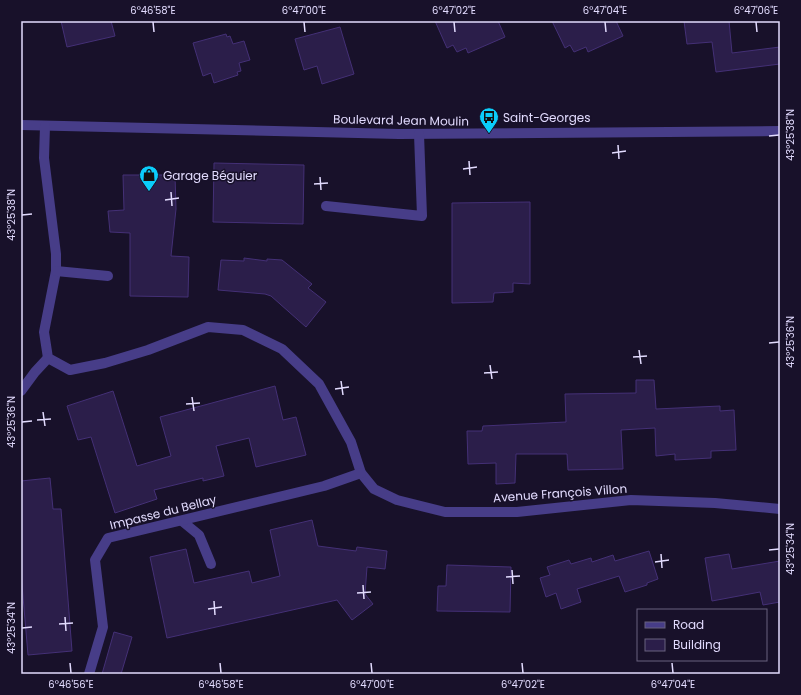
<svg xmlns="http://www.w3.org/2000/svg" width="801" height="695" font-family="Poppins,sans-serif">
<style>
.building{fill:#2b1e4a;stroke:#443076}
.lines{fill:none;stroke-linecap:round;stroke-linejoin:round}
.minor{stroke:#473d88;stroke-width:10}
.ticks{fill:none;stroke:#e2dbfe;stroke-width:1.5}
.labels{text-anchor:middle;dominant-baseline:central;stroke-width:3;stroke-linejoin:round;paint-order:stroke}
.poi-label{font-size:12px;fill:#e2dbfe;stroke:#18112a;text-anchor:start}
.street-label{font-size:12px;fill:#e2dbfe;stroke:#18112a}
.neatline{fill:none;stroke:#e2dbfe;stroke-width:1.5}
.ticks-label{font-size:10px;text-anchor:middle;fill:#e2dbfe}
</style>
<rect width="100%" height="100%" fill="#18112a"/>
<g class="building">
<path d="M 61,21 L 111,21 L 115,36 L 67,47 Z"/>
<path d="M 435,21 L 498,21 L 505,37 L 468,53 L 466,48 L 457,52 L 453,45 L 447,48 Z"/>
<path d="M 552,21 L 616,21 L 623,36 L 588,52 L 586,47 L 574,52 L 570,45 L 565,48 Z"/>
<path d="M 684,21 L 729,21 L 732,53 L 780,47 L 780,64 L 716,72 L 712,42 L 687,44 Z"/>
<path d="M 340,27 L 354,74 L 322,84 L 317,66 L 304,70 L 295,39 Z"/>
<path d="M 226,34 L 227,37 L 230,36 L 233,44 L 244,41 L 250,60 L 239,63 L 241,71 L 237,72 L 238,75 L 214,83 L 211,73 L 203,76 L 193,43 Z"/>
<path d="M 214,163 L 304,165 L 303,224 L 213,222 Z"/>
<path d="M 123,175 L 175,175 L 176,209 L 171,256 L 189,257 L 188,297 L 130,296 L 130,233 L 110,232 L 108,211 L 124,210 Z"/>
<path d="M 530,202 L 530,284 L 513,283 L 513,292 L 494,293 L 493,302 L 452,303 L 452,203 Z"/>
<path d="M 244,258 L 267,261 L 267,259 L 282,260 L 312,284 L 308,288 L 326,302 L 306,327 L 271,296 L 265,294 L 218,290 L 221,260 L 244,261 Z"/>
<path d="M 636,380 L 654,380 L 656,409 L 720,406 L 720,411 L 734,410 L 736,450 L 711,451 L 711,458 L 675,460 L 675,454 L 656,456 L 655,428 L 621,430 L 623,469 L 568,470 L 567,454 L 516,454 L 515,483 L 496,484 L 496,463 L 468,464 L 467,431 L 482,431 L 483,426 L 566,422 L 565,394 L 636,393 Z"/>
<path d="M 275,386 L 283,420 L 296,417 L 306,455 L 256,467 L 249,438 L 216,446 L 224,476 L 203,481 L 203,478 L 154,490 L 157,499 L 115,513 L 91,437 L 78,440 L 67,406 L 113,391 L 137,466 L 171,456 L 160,417 Z"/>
<path d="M 50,478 L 53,509 L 61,509 L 72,651 L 28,655 L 21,573 L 21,481 Z"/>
<path d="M 312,520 L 318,546 L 356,551 L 357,547 L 387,551 L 385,569 L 367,567 L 365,594 L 373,604 L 352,620 L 337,600 L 167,638 L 150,557 L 186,549 L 194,583 L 249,571 L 252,583 L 280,576 L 270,530 Z"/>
<path d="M 649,551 L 658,579 L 647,583 L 647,585 L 625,592 L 619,576 L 577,589 L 581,602 L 561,609 L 556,593 L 546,597 L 540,578 L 550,575 L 547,567 L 569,560 L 571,564 L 591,558 L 592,562 L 613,555 L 615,561 Z"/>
<path d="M 729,554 L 732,569 L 780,561 L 780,602 L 763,605 L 760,592 L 712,601 L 705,558 Z"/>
<path d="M 447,565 L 511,567 L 510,612 L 437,611 L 438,586 L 446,586 Z"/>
<path d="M 114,632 L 132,637 L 121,674 L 102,674 Z"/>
</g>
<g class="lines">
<g class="minor">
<path d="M 21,125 L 399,134 L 780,131"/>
<path d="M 45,126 L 44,158 L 56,254 L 56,271 L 44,332 L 48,358 L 70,370 L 105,363 L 148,350 L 208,327 L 243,330 L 282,349 L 319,384 L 351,442 L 361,473 L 374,489 L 397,500 L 445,512 L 517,512 L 631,500 L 715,503 L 780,509"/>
<path d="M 326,206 L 422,216 L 419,134"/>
<path d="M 56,271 L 108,276"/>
<path d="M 21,391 L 35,372 L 48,358"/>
<path d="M 182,521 L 199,535 L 211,564"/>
<path d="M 89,674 L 103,627 L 95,560 L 108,538 L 324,486 L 361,473"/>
</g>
</g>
<path class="ticks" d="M 153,22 L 154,32M 304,22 L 305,32M 454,22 L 455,32M 605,22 L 606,32M 756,22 L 757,32M 769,136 L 779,135M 618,145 L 619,159M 612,153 L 626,151M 469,161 L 470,175M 463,169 L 477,167M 320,177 L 321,190M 314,184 L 328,183M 171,192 L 172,206M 165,200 L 179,198M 22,215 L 32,214M 769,343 L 779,342M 639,350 L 641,364M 633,357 L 647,356M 490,365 L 492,379M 484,373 L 498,372M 341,381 L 343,395M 335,389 L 349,387M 192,397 L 194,411M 186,404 L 200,403M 43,412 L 45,426M 37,420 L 51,419M 22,422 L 32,421M 769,550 L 779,549M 661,554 L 662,568M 655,562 L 669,560M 512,570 L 513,584M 506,577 L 520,576M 363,585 L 364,599M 357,593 L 371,592M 214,601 L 215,615M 208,609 L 222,607M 65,617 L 66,631M 59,624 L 73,623M 22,628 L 32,627M 70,663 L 71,673M 220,663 L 221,673M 371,663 L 372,673M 522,663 L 523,673M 672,663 L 673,673"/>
<defs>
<symbol id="bus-pin" viewBox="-11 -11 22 30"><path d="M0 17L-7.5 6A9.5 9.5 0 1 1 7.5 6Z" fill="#0bcdfa" stroke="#18112a"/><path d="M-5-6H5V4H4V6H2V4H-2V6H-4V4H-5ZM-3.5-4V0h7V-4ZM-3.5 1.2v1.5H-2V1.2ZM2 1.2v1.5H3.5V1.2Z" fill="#111"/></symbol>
<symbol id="shop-pin" viewBox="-11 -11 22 30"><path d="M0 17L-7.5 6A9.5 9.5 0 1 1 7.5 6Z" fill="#0bcdfa" stroke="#18112a"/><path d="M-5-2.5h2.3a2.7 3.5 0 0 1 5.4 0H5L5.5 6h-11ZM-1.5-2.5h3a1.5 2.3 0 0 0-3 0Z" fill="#111"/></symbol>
</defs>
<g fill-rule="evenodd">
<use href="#bus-pin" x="478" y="106" width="22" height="30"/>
<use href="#shop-pin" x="138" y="164" width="22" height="30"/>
</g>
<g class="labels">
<g class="poi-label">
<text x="503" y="117">Saint-Georges</text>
<text x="163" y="175">Garage Béguier</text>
</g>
<g class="street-label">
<text transform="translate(401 120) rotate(1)">Boulevard Jean Moulin</text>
<text transform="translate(560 493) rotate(-4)">Avenue François Villon</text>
<text transform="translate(163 512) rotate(-14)">Impasse du Bellay</text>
</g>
</g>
<rect width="801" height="695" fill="none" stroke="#18112a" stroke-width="44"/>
<rect x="637" y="609" width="130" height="52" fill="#18112a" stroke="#69627f"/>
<rect x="645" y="622" width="20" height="6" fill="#473d88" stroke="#69627f"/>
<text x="673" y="629" font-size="12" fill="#e2dbfe">Road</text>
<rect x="645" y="639" width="20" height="12" fill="#2b1e4a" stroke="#69627f"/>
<text x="673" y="649" font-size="12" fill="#e2dbfe">Building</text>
<rect x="22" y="22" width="757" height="651" class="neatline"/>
<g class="ticks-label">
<text x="153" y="14">6°46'58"E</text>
<text x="304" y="14">6°47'00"E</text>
<text x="454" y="14">6°47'02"E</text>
<text x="605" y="14">6°47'04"E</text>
<text x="756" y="14">6°47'06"E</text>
<text transform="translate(790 135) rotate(-90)" y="4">43°25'38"N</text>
<text transform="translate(11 215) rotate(-90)" y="4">43°25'38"N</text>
<text transform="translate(790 342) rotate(-90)" y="4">43°25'36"N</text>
<text transform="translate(11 422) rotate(-90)" y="4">43°25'36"N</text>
<text transform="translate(790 549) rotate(-90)" y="4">43°25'34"N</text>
<text transform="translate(11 628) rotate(-90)" y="4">43°25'34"N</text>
<text x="71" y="688">6°46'56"E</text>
<text x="221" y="688">6°46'58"E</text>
<text x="372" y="688">6°47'00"E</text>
<text x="523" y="688">6°47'02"E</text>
<text x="673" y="688">6°47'04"E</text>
</g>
</svg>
